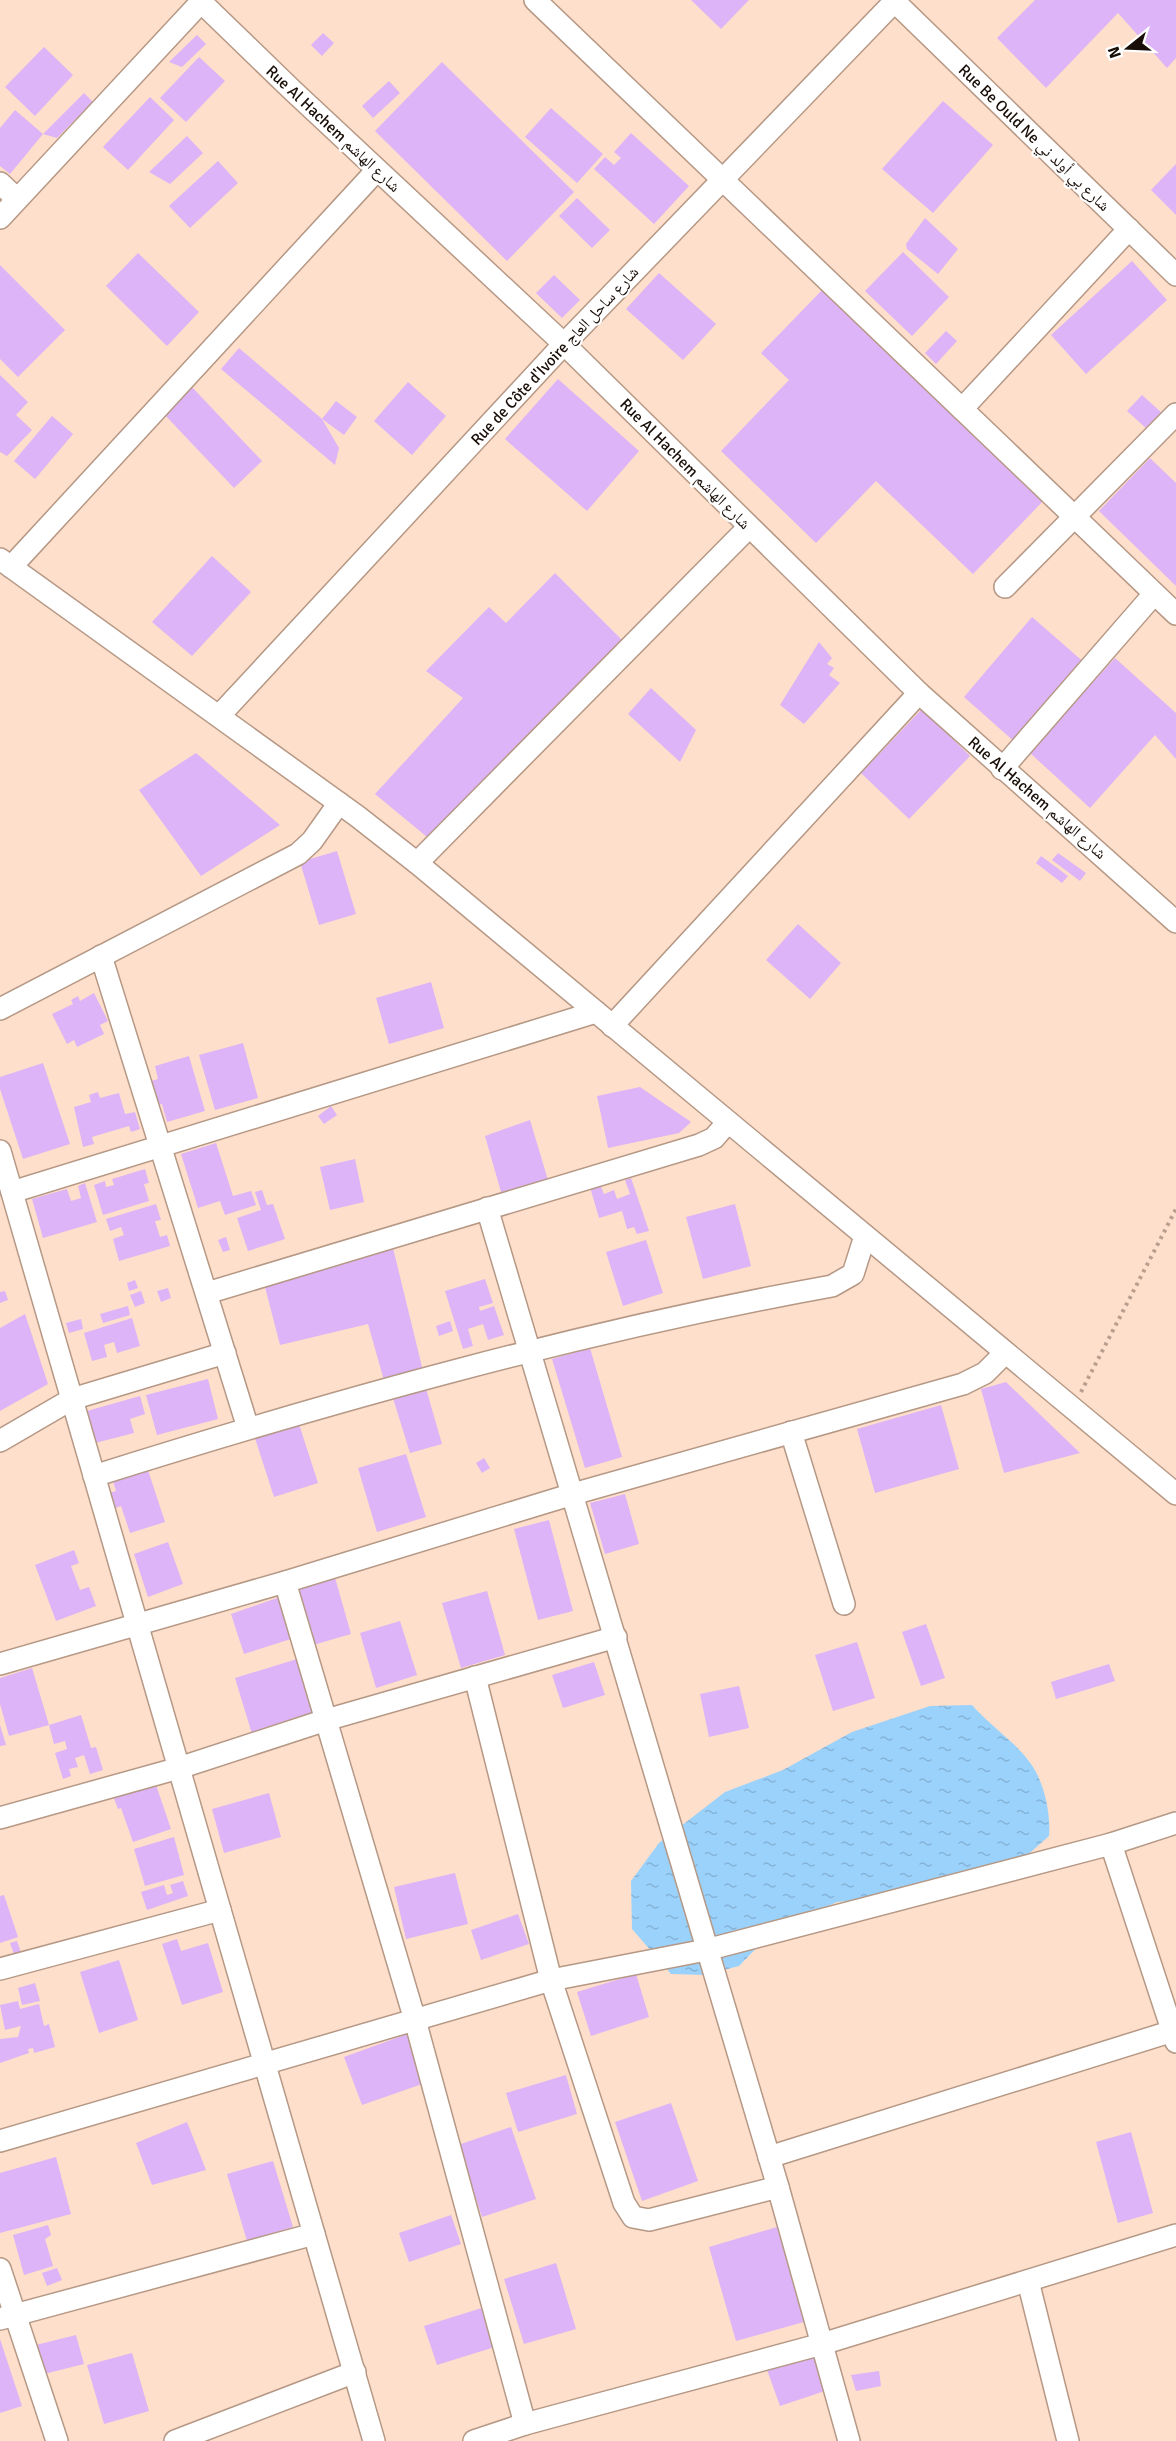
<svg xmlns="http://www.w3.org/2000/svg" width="1176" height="2441" font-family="Signika,'Noto Naskh Arabic',sans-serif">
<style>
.water{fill:url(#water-ripples)}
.building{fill:#ddb4f7}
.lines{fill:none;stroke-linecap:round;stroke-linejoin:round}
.minor-casing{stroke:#b59885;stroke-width:24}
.path{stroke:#b79e8f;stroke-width:4;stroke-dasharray:3 4.5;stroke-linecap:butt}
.minor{stroke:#fff;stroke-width:21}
.labels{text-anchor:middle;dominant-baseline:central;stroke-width:4.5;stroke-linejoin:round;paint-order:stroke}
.street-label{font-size:16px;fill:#180d07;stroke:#fff}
</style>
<defs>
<pattern id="water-ripples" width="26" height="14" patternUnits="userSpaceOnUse" patternTransform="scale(1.5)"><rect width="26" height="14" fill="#9bd2fc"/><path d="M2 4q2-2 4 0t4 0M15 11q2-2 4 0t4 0" fill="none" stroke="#85b3d6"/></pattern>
</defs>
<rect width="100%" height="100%" fill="#fedfcb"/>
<path class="water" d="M 972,1705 C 990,1726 1016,1742 1031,1764 C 1044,1782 1051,1814 1049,1836 L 1023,1859 L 907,1895 L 837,1902 L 773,1931 L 739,1966 L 705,1975 L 671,1974 L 632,1929 L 631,1881 L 659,1843 L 725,1792 L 783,1770 L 852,1732 L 930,1706 Z"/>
<g class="building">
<path d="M 691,0 L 749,0 L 721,29 Z"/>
<path d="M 1035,0 L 1176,0 L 1176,58 L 1167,68 L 1118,13 L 1046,88 L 997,38 Z"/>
<path d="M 323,33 L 334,43 L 322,56 L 311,45 Z"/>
<path d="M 197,35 L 206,44 L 182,67 L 169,62 Z"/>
<path d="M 44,47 L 73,75 L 35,116 L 5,87 Z"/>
<path d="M 199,57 L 225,81 L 186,122 L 160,98 Z"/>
<path d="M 442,62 L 574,192 L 507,261 L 375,131 Z"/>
<path d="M 389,81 L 400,93 L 373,118 L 362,106 Z"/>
<path d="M 84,93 L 93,102 L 57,138 L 43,134 Z"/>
<path d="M 150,97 L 174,120 L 128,170 L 103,147 Z"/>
<path d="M 943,101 L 993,145 L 933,213 L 882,169 Z"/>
<path d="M 551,108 L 603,154 L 577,183 L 525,137 Z"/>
<path d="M 15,110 L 43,134 L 10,174 L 0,166 L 0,128 Z"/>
<path d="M 631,133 L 689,186 L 654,224 L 594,169 L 605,157 L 614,165 L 621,158 L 614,152 Z"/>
<path d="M 187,136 L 203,153 L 170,184 L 149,172 Z"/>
<path d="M 218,161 L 238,183 L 190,228 L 169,206 Z"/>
<path d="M 1176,164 L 1176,215 L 1151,190 Z"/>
<path d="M 577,198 L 610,230 L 592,248 L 559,216 Z"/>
<path d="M 925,218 L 958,249 L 938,274 L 907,249 L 906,244 Z"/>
<path d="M 903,252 L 949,297 L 912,336 L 865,291 Z"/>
<path d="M 138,253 L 199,312 L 167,346 L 106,286 Z"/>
<path d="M 1132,261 L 1167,300 L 1086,374 L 1051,335 Z"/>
<path d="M 0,265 L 65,330 L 18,377 L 0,359 Z"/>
<path d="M 659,273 L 716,324 L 683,360 L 626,309 Z"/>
<path d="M 554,275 L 580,300 L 562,318 L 536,293 Z"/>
<path d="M 825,287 L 1044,500 L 973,574 L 876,481 L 816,543 L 721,451 L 789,380 L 761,353 Z"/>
<path d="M 946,331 L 957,341 L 936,364 L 925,353 Z"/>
<path d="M 239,348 L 322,419 L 336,401 L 357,417 L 344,435 L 322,419 L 339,448 L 335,465 L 221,369 Z"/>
<path d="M 0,375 L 28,402 L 16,415 L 32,430 L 7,456 L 0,452 Z"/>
<path d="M 558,379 L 639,451 L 587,511 L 505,439 Z"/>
<path d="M 408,382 L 446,416 L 412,455 L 374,421 Z"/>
<path d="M 191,386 L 262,461 L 234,488 L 163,413 Z"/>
<path d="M 1142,395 L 1162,413 L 1147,429 L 1127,411 Z"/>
<path d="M 52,416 L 73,434 L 35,479 L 14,461 Z"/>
<path d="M 1150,458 L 1176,483 L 1176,586 L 1099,511 Z"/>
<path d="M 212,556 L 251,592 L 192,656 L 152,622 Z"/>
<path d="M 555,573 L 623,641 L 427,837 L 375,794 L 463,698 L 426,671 L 489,607 L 506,623 Z"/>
<path d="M 1032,617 L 1086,664 L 1017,744 L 964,697 Z"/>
<path d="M 819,642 L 832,658 L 827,664 L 834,668 L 829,675 L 840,683 L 804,724 L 780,705 Z"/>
<path d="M 1115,658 L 1176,713 L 1176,759 L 1155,735 L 1090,808 L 1029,752 Z"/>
<path d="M 651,688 L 696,730 L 680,762 L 628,714 Z"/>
<path d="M 922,709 L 970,756 L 909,819 L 861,773 Z"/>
<path d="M 196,753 L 280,825 L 201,876 L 139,790 Z"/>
<path d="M 337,851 L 356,914 L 319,925 L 300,862 Z"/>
<path d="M 1058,853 L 1086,873 L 1080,881 L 1052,860 Z"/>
<path d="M 1041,856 L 1068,876 L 1062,883 L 1036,863 Z"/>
<path d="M 798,924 L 841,963 L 810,999 L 766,960 Z"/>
<path d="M 431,982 L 444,1028 L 389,1044 L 376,998 Z"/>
<path d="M 94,993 L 108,1021 L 100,1025 L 104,1034 L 77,1047 L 74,1040 L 67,1044 L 52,1014 L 73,1004 L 71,1000 L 78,996 L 80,1001 Z"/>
<path d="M 243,1043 L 258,1098 L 215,1110 L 199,1055 Z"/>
<path d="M 189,1056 L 205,1111 L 167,1122 L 162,1104 L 155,1106 L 148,1082 L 158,1079 L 155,1066 Z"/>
<path d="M 43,1063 L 70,1144 L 23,1159 L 0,1089 L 0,1077 Z"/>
<path d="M 640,1087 L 691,1122 L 679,1133 L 608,1148 L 597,1096 Z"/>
<path d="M 98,1092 L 100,1098 L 119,1093 L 125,1114 L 135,1112 L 140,1129 L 131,1132 L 129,1126 L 92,1137 L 94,1144 L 83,1147 L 74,1107 L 91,1102 L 89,1095 Z"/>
<path d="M 331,1106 L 337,1115 L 324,1124 L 318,1116 Z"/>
<path d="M 530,1120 L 548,1180 L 501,1192 L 485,1136 Z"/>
<path d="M 216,1143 L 233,1196 L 251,1191 L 256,1205 L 225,1215 L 220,1201 L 198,1208 L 181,1154 Z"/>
<path d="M 355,1159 L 364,1202 L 330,1210 L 320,1167 Z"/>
<path d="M 145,1169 L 149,1183 L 144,1184 L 149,1201 L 103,1215 L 94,1185 L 105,1181 L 106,1187 L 114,1185 L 112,1179 Z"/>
<path d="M 631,1178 L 649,1231 L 637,1234 L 634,1227 L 627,1229 L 622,1211 L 599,1218 L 590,1187 L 600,1184 L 604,1194 L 614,1190 L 617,1199 L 630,1194 L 625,1180 Z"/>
<path d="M 85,1183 L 97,1222 L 43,1238 L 32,1199 L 67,1189 L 71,1201 L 81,1198 L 78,1186 Z"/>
<path d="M 262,1190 L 267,1205 L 273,1204 L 285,1239 L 248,1251 L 237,1218 L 261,1210 L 255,1192 Z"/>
<path d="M 156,1204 L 161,1220 L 155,1221 L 160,1237 L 167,1235 L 170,1246 L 119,1261 L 113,1239 L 124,1235 L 121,1227 L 110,1231 L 106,1219 Z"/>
<path d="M 735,1204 L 751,1266 L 703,1279 L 686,1217 Z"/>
<path d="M 226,1237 L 230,1250 L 223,1252 L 218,1240 Z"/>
<path d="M 646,1240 L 663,1293 L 623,1306 L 606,1252 Z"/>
<path d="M 393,1248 L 424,1375 L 385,1384 L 368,1324 L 280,1345 L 265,1287 Z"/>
<path d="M 485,1279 L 493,1303 L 479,1307 L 480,1311 L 494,1306 L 504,1335 L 488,1340 L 483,1324 L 468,1329 L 473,1346 L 463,1349 L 445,1291 Z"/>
<path d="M 135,1280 L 138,1288 L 129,1291 L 127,1283 Z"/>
<path d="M 168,1288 L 171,1298 L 161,1302 L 157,1291 Z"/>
<path d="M 5,1291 L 8,1300 L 0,1303 L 0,1292 Z"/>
<path d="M 141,1291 L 145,1303 L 135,1307 L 130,1295 Z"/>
<path d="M 128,1306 L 130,1315 L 103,1323 L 100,1314 Z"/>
<path d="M 25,1314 L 48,1384 L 0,1411 L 0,1328 Z"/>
<path d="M 132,1318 L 140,1346 L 117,1353 L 114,1342 L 104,1345 L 107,1357 L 92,1361 L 84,1333 Z"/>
<path d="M 81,1319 L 83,1329 L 69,1333 L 66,1323 Z"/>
<path d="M 450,1321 L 453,1331 L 439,1336 L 436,1326 Z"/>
<path d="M 590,1348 L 622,1457 L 585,1468 L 552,1359 Z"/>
<path d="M 208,1379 L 218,1419 L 157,1435 L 146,1395 Z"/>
<path d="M 1006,1382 L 1080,1453 L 1004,1473 L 981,1389 Z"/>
<path d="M 425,1385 L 442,1444 L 410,1453 L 392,1395 Z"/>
<path d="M 140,1396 L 145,1414 L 130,1419 L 134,1433 L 95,1443 L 87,1411 Z"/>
<path d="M 941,1405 L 959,1469 L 875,1493 L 857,1429 Z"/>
<path d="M 298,1421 L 318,1483 L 274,1497 L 254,1435 Z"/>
<path d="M 406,1454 L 426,1517 L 377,1532 L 358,1468 Z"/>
<path d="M 484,1458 L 490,1468 L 482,1473 L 476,1463 Z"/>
<path d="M 147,1467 L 165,1522 L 130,1533 L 121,1506 L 110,1510 L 105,1494 L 116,1491 L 112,1478 Z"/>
<path d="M 625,1494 L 639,1544 L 605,1554 L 590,1503 Z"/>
<path d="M 549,1520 L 573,1611 L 538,1620 L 514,1529 Z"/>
<path d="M 168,1542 L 183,1584 L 148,1597 L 134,1554 Z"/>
<path d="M 74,1550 L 79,1563 L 71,1566 L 80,1590 L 89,1587 L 96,1606 L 56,1621 L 35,1565 Z"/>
<path d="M 334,1574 L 351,1634 L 313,1645 L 297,1585 Z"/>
<path d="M 487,1591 L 505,1655 L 461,1668 L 442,1603 Z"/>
<path d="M 280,1597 L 294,1638 L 244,1654 L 231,1614 Z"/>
<path d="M 400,1621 L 417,1675 L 376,1688 L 360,1633 Z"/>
<path d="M 926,1624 L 945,1678 L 921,1686 L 902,1632 Z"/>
<path d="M 857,1642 L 875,1698 L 833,1711 L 815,1655 Z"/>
<path d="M 297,1659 L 314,1715 L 252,1734 L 235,1678 Z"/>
<path d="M 594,1662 L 605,1695 L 563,1708 L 552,1675 Z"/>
<path d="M 1109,1664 L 1115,1681 L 1056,1699 L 1051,1682 Z"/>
<path d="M 32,1668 L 49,1725 L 9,1736 L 0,1704 L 0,1678 Z"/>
<path d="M 739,1686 L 749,1728 L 709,1737 L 700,1694 Z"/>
<path d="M 81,1715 L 91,1748 L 96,1747 L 103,1770 L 90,1774 L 84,1755 L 75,1758 L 78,1767 L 69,1769 L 71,1776 L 63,1779 L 55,1753 L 67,1749 L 65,1741 L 54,1744 L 49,1725 Z"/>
<path d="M 0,1725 L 6,1745 L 0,1746 Z"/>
<path d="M 154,1779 L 171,1829 L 133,1842 L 121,1808 L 118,1809 L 112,1793 Z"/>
<path d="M 269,1793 L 281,1837 L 224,1853 L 212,1809 Z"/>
<path d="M 174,1837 L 184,1875 L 145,1886 L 134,1849 Z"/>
<path d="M 455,1873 L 468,1924 L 406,1939 L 394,1887 Z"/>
<path d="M 183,1881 L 188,1896 L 147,1910 L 141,1892 L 164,1885 L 167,1895 L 173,1893 L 170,1885 Z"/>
<path d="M 4,1895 L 18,1937 L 0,1943 L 0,1896 Z"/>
<path d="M 518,1914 L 529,1944 L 481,1960 L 471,1930 Z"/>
<path d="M 177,1939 L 181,1951 L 208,1943 L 223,1992 L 182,2005 L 162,1944 Z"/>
<path d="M 17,1941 L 22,1955 L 15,1957 L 10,1943 Z"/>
<path d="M 119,1960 L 138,2020 L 99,2033 L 80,1972 Z"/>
<path d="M 636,1974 L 649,2017 L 591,2036 L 577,1992 Z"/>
<path d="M 35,1983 L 40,2001 L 22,2005 L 18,1988 Z"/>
<path d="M 18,2001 L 20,2009 L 39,2004 L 44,2026 L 49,2024 L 55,2047 L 34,2053 L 33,2048 L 28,2049 L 29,2053 L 0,2063 L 0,2039 L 18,2037 L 21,2026 L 5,2030 L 0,2005 Z"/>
<path d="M 407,2034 L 425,2083 L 362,2105 L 344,2057 Z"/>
<path d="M 566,2075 L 577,2114 L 518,2132 L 506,2093 Z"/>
<path d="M 671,2103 L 698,2181 L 642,2201 L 615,2122 Z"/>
<path d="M 187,2122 L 206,2170 L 152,2185 L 136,2143 Z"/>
<path d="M 511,2127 L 536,2199 L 482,2217 L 458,2145 Z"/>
<path d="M 1131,2132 L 1153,2213 L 1118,2223 L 1096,2142 Z"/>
<path d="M 56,2157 L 71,2214 L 0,2233 L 0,2173 Z"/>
<path d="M 273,2161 L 293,2227 L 247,2241 L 227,2174 Z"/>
<path d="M 451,2215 L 461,2244 L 409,2262 L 399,2233 Z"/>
<path d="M 48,2225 L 51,2235 L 45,2239 L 53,2266 L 24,2275 L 13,2235 Z"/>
<path d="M 777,2227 L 804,2322 L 736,2341 L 709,2247 Z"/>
<path d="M 556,2263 L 576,2329 L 524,2344 L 504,2279 Z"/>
<path d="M 57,2268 L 62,2280 L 47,2286 L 42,2273 Z"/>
<path d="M 485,2307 L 498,2346 L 437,2365 L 424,2326 Z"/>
<path d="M 76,2335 L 84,2364 L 44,2374 L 36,2345 Z"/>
<path d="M 0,2339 L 22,2406 L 0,2413 Z"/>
<path d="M 815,2350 L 828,2390 L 780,2406 L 766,2367 Z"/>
<path d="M 132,2353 L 149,2411 L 104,2424 L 87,2365 Z"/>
<path d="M 879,2371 L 881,2386 L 856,2391 L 851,2375 Z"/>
</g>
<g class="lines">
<defs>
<g id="minor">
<path d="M 199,0 L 291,89 L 564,344 L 919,693 L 1176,922"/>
<path d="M 535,0 L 1176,614"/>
<path d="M 893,0 L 1176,275"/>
<path d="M 0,183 L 17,199"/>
<path d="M 0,218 L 201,2"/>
<path d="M 962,409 L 1129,229"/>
<path d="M 0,559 L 357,816 L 417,863 L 1176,1494"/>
<path d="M 11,567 L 377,170"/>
<path d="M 1005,587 L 1176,414"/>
<path d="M 219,716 L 564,344 L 896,0"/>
<path d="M 1002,769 L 1154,594"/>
<path d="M 417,863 L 749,527"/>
<path d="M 101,956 L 248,1428"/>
<path d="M 0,1009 L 298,854 L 312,841 L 339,803"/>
<path d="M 612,1026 L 919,693"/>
<path d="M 0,1151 L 374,2441"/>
<path d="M 12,1192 L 596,1012"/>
<path d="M 487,1208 L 778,2187 L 849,2441"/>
<path d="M 207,1293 L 699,1145 L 714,1138 L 728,1122"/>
<path d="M 791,1432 L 844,1604"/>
<path d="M 0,1441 L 72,1399 L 225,1353"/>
<path d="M 94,1476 C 336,1400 582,1331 832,1286 L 853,1274 L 865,1236"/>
<path d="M 285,1582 L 415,2020 L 525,2424"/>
<path d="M 0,1664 L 285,1582 L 573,1494 L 963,1384 L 985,1373 L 1005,1353"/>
<path d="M 475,1677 L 551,1980 L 624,2203 L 633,2217 L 649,2220 L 778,2187"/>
<path d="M 0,1818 L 179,1768 L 326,1720 L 616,1637"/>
<path d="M 1111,1844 L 1176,2042"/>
<path d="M 0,1969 L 220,1910"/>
<path d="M 0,2141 L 551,1980 L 706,1950 L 1111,1844 L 1176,1823"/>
<path d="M 769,2157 L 1176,2030"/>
<path d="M 0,2269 L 57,2441"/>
<path d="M 1028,2281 L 1068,2441"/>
<path d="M 0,2319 L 314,2234"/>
<path d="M 175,2441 L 355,2372"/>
<path d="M 474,2441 L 525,2424 L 822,2344 L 1176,2235"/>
</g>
</defs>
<use href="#minor" class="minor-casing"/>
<path class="path" d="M 1081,1392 L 1176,1209"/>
<use href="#minor" class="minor"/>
</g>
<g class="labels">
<g class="street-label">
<text transform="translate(333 129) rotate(43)">Rue Al Hachem شارع الهاشم</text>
<text transform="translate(1034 138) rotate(44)">Rue Be Ould Ne شارع بي أولد ني</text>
<text transform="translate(555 356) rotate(-47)">Rue de Côte d'Ivoire شارع ساحل العاج</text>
<text transform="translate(685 464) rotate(45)">Rue Al Hachem شارع الهاشم</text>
<text transform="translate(1037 798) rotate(41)">Rue Al Hachem شارع الهاشم</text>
</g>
</g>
<g transform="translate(1128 48) rotate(252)" stroke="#ffffff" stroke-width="4.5" paint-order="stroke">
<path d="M0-4.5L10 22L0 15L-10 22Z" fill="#180d07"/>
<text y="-9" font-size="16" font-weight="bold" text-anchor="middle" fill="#180d07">N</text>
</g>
</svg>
